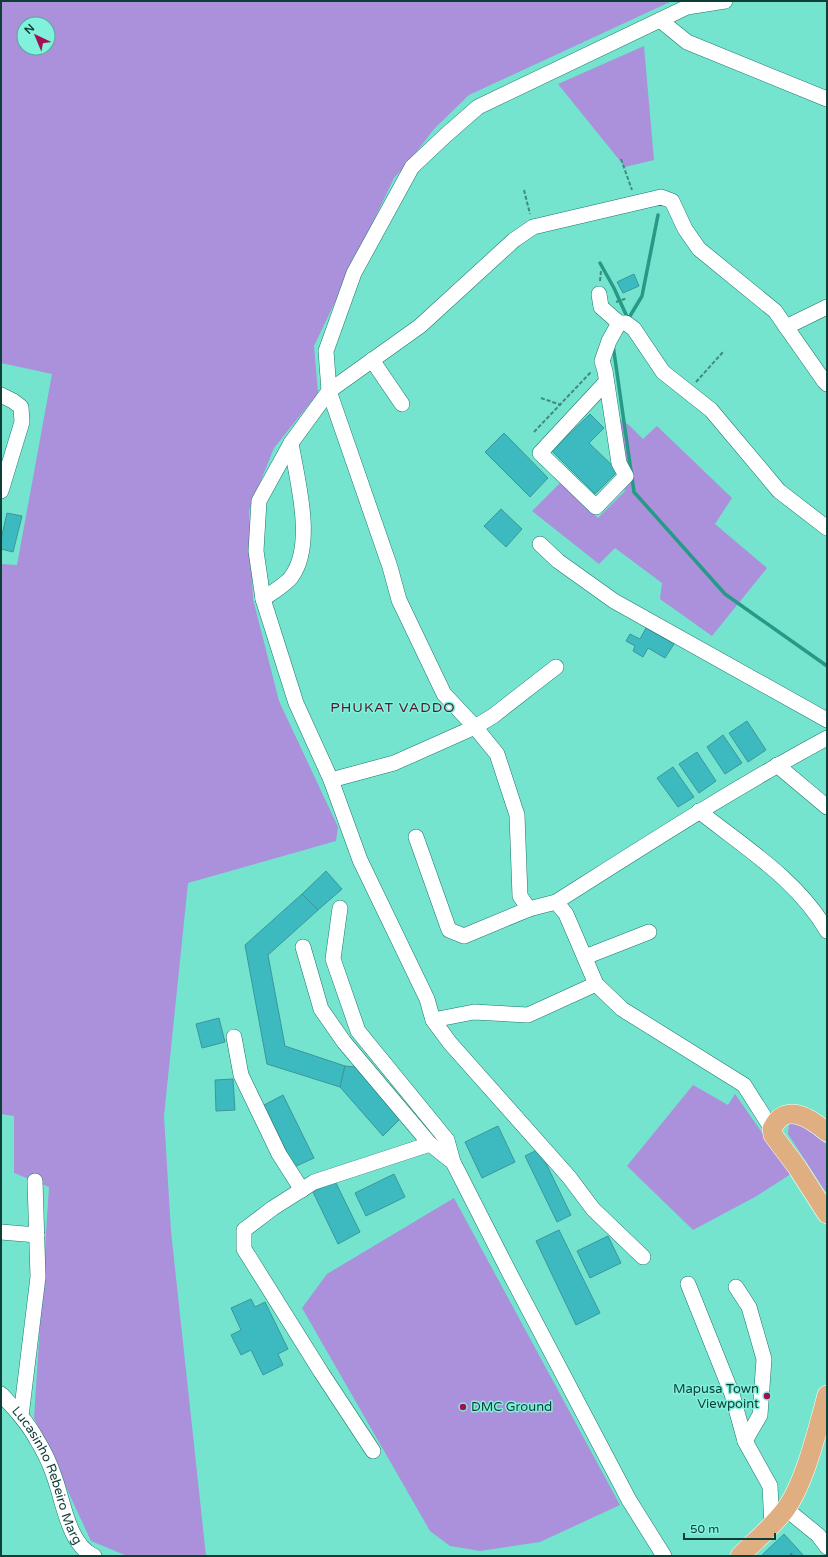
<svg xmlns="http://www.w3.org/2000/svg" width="828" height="1557" font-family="'Varela Round',sans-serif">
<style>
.green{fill:#ab90dc;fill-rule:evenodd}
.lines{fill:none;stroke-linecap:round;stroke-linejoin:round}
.stream{stroke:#269987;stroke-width:3.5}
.building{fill:#3cbac0;stroke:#3b979c}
.minor-casing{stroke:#1b786a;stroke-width:16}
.major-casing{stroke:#fff;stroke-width:20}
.path{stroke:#3d8c7e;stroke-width:2;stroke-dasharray:4 2;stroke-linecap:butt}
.minor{stroke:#fff;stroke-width:15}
.major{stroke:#e0af81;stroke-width:19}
.poi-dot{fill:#a11056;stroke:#82f1dc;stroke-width:1.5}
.labels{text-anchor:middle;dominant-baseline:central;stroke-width:3;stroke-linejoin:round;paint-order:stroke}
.poi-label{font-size:13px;fill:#0d3f37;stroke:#82f1dc;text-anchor:end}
.street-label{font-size:13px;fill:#0d3f37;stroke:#82f1dc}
.neighbourhood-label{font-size:14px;letter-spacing:1px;fill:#55132e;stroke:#82f1dc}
</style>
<rect width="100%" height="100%" fill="#74e4cf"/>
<g class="green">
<path d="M 1,1 L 672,1 L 469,95 L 434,129 L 408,163 L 394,178 L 314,346 L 318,393 L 274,448 L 249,510 L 253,599 L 279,701 L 338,827 L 336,841 L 188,883 L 164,1116 L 171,1231 L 206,1556 L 127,1556 L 91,1541 L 34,1418 L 49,1187 L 14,1173 L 14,1116 L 1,1114 L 1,564 L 17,565 L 52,374 L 1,363 ZM 24,24 L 48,24 L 48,48 L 24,48 Z"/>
<path d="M 644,46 L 654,160 L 625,167 L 558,84 Z"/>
<path d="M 612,414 L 629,425 L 643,439 L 657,426 L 732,498 L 715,524 L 767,568 L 712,636 L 660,599 L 662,583 L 615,548 L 599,564 L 532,511 L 561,482 L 598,518 L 625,491 Z"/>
<path d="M 693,1085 L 728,1105 L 735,1094 L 791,1174 L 755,1197 L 693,1230 L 627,1166 Z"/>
<path d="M 789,1123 L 804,1126 L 827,1145 L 827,1194 L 788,1134 Z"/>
<path d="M 454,1198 L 620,1505 L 540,1542 L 480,1551 L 450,1546 L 430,1531 L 302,1308 L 327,1274 Z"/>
</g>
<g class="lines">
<g class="stream">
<path d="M 600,263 L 614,288 L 628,319"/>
<path d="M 627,321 L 642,296 L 658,215"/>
<path d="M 613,345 L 634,492 L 725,594 L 827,666"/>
</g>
</g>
<g class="building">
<path d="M 634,274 L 639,286 L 623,293 L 617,282 Z"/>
<path d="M 590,414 L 604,428 L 589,443 L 618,471 L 595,494 L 552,451 Z"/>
<path d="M 504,433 L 548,478 L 530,497 L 485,452 Z"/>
<path d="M 501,509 L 522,529 L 506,547 L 484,526 Z"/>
<path d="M 7,513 L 22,516 L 13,552 L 1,549 L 1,539 Z"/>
<path d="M 646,628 L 674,644 L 665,658 L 648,648 L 643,657 L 633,651 L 635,646 L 626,641 L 630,634 L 640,639 Z"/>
<path d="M 747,721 L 766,750 L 748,762 L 729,733 Z"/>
<path d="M 723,735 L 742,763 L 725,774 L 707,747 Z"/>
<path d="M 697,752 L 716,781 L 699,793 L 679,764 Z"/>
<path d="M 673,767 L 694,797 L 678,807 L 657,778 Z"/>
<path d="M 326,871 L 342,889 L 318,910 L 302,894 Z"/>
<path d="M 302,894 L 318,910 L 268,955 L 285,1046 L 345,1066 L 340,1087 L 267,1064 L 245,945 Z"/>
<path d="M 219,1018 L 225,1042 L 202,1048 L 196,1024 Z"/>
<path d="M 345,1066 L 356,1067 L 400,1119 L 383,1136 L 340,1087 Z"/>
<path d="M 233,1079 L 235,1110 L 216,1111 L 215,1080 Z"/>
<path d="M 283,1095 L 314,1158 L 294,1167 L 264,1105 Z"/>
<path d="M 498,1126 L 515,1162 L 482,1178 L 465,1142 Z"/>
<path d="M 539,1149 L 571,1215 L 557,1222 L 525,1156 Z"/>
<path d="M 394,1174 L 405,1197 L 366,1216 L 355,1193 Z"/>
<path d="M 335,1181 L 360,1232 L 338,1244 L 313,1192 Z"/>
<path d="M 559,1230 L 600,1313 L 576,1325 L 536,1241 Z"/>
<path d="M 608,1236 L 621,1263 L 590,1278 L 577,1251 Z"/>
<path d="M 251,1299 L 255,1307 L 265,1302 L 288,1349 L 278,1354 L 283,1365 L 263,1375 L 251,1350 L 241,1355 L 231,1335 L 241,1330 L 231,1308 Z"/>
<path d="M 784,1534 L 804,1556 L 761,1556 Z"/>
</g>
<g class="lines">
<defs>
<g id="minor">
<path d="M 725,1 L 687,7 L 478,107 L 446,135 L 412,167 L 354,273 L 326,351 L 329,391 L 390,567 L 399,600 L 444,694 L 475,727 L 497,754 L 517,815 L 520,896 L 529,909 L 556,902 L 566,914 L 596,984 L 622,1009 L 744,1085 L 772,1129"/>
<path d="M 660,20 L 687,42 L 827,99"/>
<path d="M 599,294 L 601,307 L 619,323"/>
<path d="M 786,327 L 827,307"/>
<path d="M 372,360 L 402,404"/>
<path d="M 606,382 L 540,453 L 596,507 L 626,476 L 619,463 L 605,371 L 602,361 L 609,341 L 619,323 L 626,323 L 634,329 L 663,372 L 711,410 L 779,491 L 827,528"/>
<path d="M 1,395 L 13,401 L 21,407 L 22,422 L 1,491"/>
<path d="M 540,544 L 558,561 L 614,601 L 827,720"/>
<path d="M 263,599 C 271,593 287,584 292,576 C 315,543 297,480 291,443"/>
<path d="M 777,765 L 827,807"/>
<path d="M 331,780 L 394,763 L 475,727 L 493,716 L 556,667"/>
<path d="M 699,811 C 744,847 798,880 827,931"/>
<path d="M 416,837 L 449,930 L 464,936 L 529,909"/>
<path d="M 556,902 C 646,845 734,788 827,738"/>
<path d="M 340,908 L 333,959 L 358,1031 L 447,1140 L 453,1162"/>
<path d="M 303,947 L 321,1009 L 344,1042 L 430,1144 L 453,1162 L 509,1272 L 629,1500 L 664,1556"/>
<path d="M 585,957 L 649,932"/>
<path d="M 596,984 L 528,1015 L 474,1012 L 433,1020 L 427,999 L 360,860 L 331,780 L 296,703 L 263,599 L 256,551 L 259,501 L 291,443 L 329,391 L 420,326 L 514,240 L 533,227 L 661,197 L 672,201 L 685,229 L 699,249 L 775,311 L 824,381 L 827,384"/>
<path d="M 433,1020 L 450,1043 L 569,1177 L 593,1209 L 643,1257"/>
<path d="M 234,1037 L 241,1075 L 279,1154 L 302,1190"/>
<path d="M 1,1232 L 37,1235"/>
<path d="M 688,1284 L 732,1394 L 745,1441 L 770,1486 L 772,1525"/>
<path d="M 736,1287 L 749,1307 L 764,1359 L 760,1415 L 745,1441"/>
<path id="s1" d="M 1,1394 C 14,1408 28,1423 37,1440 C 44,1451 50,1464 54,1476 C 63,1499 68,1545 94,1556"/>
<path d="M 21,1416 L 38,1277 L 35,1181"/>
<path d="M 373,1451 L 321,1372 L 244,1249 L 244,1230 L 273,1208 L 314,1182 L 430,1144"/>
<path d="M 786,1509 L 818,1535 L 827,1547"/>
</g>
<g id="major">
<path d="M 827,1132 C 810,1118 785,1101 772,1129 L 773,1135 L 797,1167 L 827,1214"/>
<path d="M 740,1556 C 755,1541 772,1527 785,1510 C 805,1483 818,1428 827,1395"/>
</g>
</defs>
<use href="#minor" class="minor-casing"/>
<use href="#major" class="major-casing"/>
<g class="path">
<path d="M 621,159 L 632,190"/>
<path d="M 524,190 L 530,214"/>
<path d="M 600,281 L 601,271"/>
<path d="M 616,302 L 627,298"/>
<path d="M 696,382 L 723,352"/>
<path d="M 541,398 L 561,405"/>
<path d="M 534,432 L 591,372"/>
<path d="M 789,1556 L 793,1553"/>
</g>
<use href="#minor" class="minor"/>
<use href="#major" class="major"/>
</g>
<g class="poi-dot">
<circle cx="767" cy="1396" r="4"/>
<circle cx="463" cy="1407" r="4"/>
</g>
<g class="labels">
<g class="poi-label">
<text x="759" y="1389">Mapusa Town<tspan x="759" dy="15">Viewpoint</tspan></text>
<text x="471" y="1407" text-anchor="start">DMC Ground</text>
</g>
<g class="street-label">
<text stroke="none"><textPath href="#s1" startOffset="95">Lucasinho Rebeiro Marg</textPath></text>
</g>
<g class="neighbourhood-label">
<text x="393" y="707">PHUKAT VADDO</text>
</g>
</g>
<rect width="828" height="1557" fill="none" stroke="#0d3f37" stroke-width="4"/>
<g transform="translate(36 36) rotate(316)"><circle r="19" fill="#82f1dc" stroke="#53aa9a"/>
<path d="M0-3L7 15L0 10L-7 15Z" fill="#a11056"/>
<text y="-6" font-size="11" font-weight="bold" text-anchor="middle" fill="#0d3f37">N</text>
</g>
<path d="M684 1533v6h91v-6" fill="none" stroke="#0d3f37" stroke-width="2"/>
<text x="690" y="1533" font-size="12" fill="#0d3f37" stroke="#82f1dc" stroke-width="3" paint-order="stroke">50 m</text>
</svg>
